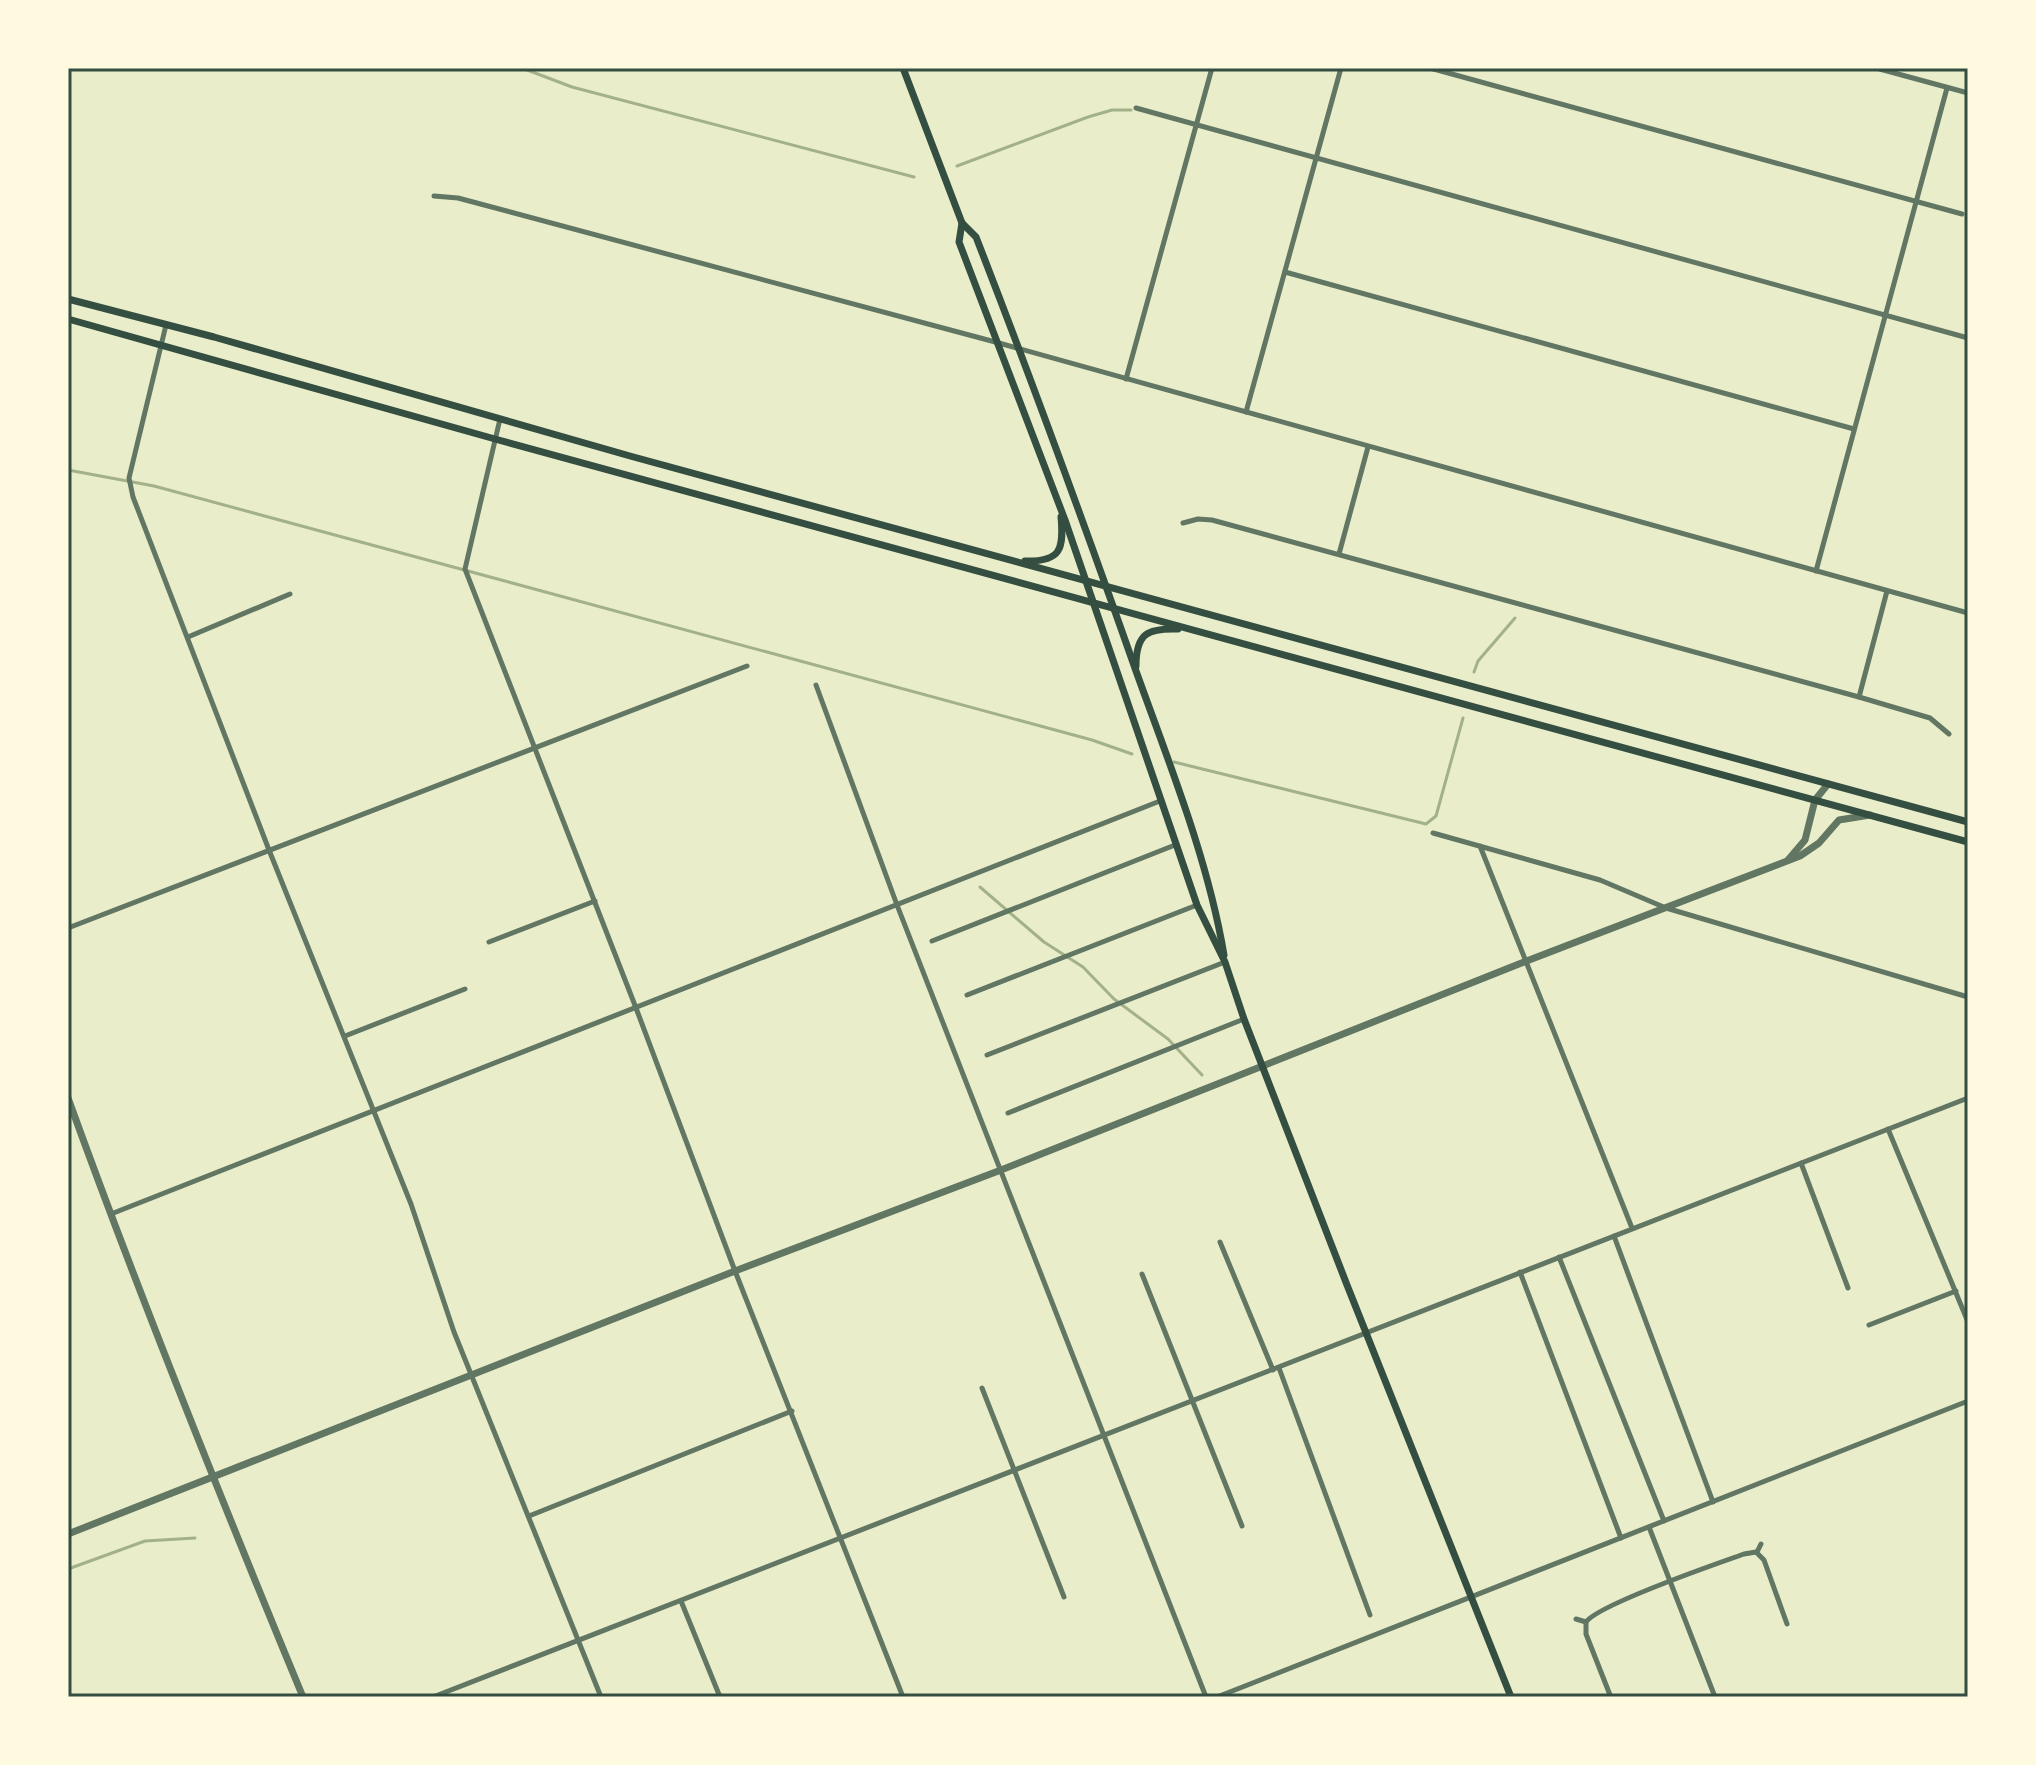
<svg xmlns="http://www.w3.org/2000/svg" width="2036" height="1765" font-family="'Sofia Sans Condensed',sans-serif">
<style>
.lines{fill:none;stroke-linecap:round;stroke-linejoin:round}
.stream{stroke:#a3b18a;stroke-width:3}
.minor{stroke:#617663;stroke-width:5}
.tertiary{stroke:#617663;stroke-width:7}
.secondary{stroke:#344e41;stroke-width:7}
.neatline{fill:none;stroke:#344e41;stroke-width:3}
</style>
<rect width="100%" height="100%" fill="#e9edc9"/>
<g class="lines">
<g class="stream">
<path d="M 522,68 L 572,87 L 914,177"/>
<path d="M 957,166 L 1088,117 L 1112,110 L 1131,110"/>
<path d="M 68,470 L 154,486 L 1092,740 L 1132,754"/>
<path d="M 1474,672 L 1478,661 L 1515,618"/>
<path d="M 1174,762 L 1426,824 L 1436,816 L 1463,718"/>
<path d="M 980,887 L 1044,942 L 1083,967 L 1114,999 L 1168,1039 L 1202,1075"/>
<path d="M 68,1569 L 145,1541 L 195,1538"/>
</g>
<g class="minor">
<path d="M 1430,68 L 1962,214"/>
<path d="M 1876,68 L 1968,93"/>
<path d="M 1136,108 L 1968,338"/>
<path d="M 434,196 L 458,198 L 999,343 L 1968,613"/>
<path d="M 1285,272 L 1854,429"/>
<path d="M 166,325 L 129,478 L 133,497 L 269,850 L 411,1204 L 454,1332 L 601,1697"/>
<path d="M 1126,379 L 1212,68"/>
<path d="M 1246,412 L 1341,68"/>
<path d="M 500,419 L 465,569 L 636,1008 L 735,1271 L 903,1697"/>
<path d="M 1183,523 L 1198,519 L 1212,520 L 1859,697 L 1930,718 L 1949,734"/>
<path d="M 1339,554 L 1368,447"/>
<path d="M 1816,571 L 1947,88"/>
<path d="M 188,637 L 290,594"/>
<path d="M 816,685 L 897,905 L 1206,1697"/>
<path d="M 1859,697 L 1887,591"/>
<path d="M 1433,833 L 1600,880 L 1666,908 L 1968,997"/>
<path d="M 1480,846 L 1632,1228"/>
<path d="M 68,928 L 747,666"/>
<path d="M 932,941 L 1175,845"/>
<path d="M 489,942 L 595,901"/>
<path d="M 967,995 L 1197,905"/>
<path d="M 345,1036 L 465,989"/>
<path d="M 987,1055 L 1225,962"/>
<path d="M 1008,1113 L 1244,1019"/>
<path d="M 1888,1129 L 1968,1322"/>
<path d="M 1801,1163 L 1848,1288"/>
<path d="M 111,1214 L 1160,801"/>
<path d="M 1614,1236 L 1713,1502"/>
<path d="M 1220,1242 L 1273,1370"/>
<path d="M 1559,1257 L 1664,1521"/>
<path d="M 1520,1272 L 1621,1538"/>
<path d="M 1142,1274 L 1242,1526"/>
<path d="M 1869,1325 L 1956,1291"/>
<path d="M 1279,1368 L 1370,1615"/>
<path d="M 982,1388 L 1064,1597"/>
<path d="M 529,1516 L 792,1411"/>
<path d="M 1649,1527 L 1715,1697"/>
<path d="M 1757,1552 L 1761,1544"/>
<path d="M 681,1601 L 720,1697"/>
<path d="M 1576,1619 L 1586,1622"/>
<path d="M 1610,1695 L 1586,1634 L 1586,1622 C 1599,1604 1716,1564 1744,1554 L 1756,1552 L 1764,1560 L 1787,1624"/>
<path d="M 433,1697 L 1968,1098"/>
<path d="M 1217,1697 L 1968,1401"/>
</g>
<g class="tertiary">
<path d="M 1788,860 L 1805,840 L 1815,800 L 1828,784"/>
<path d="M 68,1098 C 141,1300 221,1499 303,1697"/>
<path d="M 68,1534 L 735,1271 L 1001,1170 L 1524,962 L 1800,856 L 1819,843 L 1839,820 L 1870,815"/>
</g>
<g class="secondary">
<path d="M 903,68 L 962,223 L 976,237 C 1032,381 1085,526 1136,671 C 1169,763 1208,859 1224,955"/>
<path d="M 962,223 L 959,242 L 1065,520 L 1197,905 L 1225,962 L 1244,1019 L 1347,1285 L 1511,1697"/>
<path d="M 68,299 L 214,337 L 630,456 L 1968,822"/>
<path d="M 68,319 L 495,439 L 1968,842"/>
<path d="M 1025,561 C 1061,562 1064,549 1061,517"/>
<path d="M 1136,666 C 1136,633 1148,628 1178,629"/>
</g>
</g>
<rect width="2036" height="1765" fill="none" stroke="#fefae0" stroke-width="140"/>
<rect x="70" y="70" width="1896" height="1625" class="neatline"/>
</svg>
